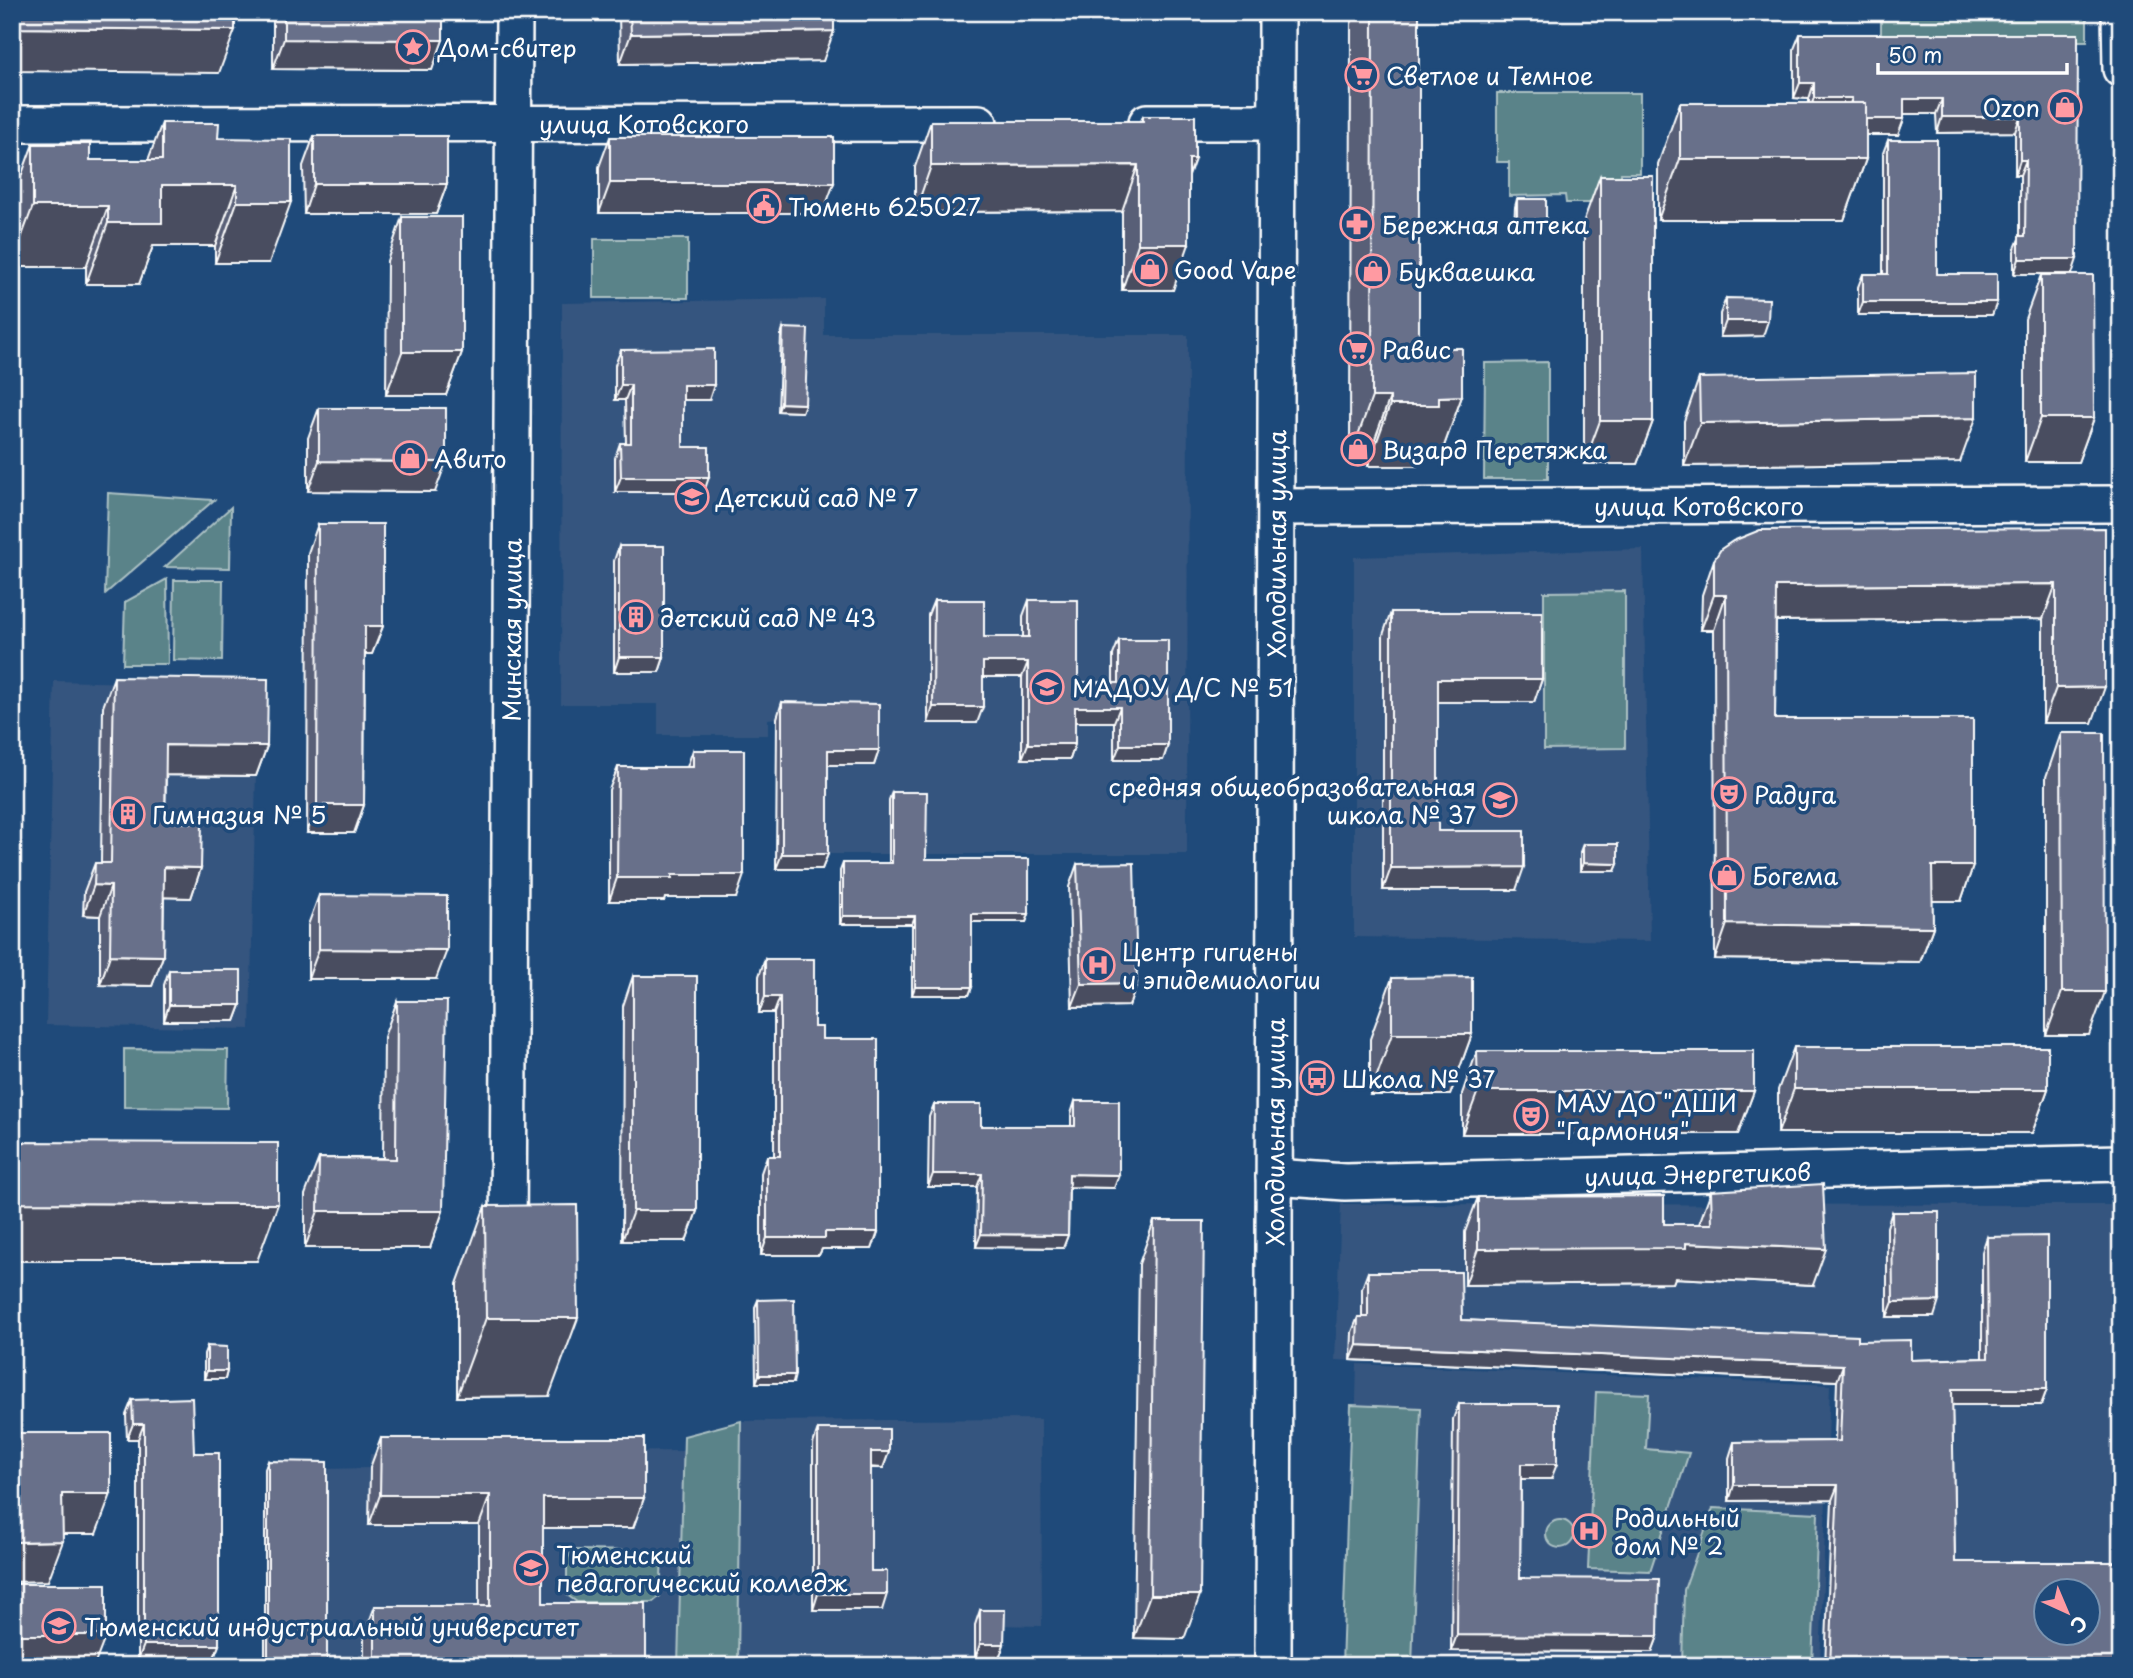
<svg xmlns="http://www.w3.org/2000/svg" width="2133" height="1678" font-family="'Playpen Sans',sans-serif">
<style>
.built{fill:#35557f;fill-rule:evenodd}
.green{fill:#5a8389;stroke:#acc1c4;stroke-width:2}
.lines{fill:none;stroke-linecap:round;stroke-linejoin:round}
.minor-casing{stroke:#fff;stroke-width:40}
.minor{stroke:#1f4a7a;stroke-width:35}
.wall{fill:#595f77;stroke:#fff;stroke-width:2}
.shaded-wall{fill:#484e61;stroke:#fff;stroke-width:2}
.building{fill:#676f8a;stroke:#fff;stroke-width:2;fill-rule:evenodd}
.labels{text-anchor:middle;dominant-baseline:central;stroke-width:7;stroke-linejoin:round;paint-order:stroke}
.poi-label{font-size:24px;fill:#fff;stroke:#1f4a7a;text-anchor:start}
.street-label{font-size:24px;fill:#fff;stroke:#1f4a7a}
</style>
<rect width="100%" height="100%" fill="#1f4a7a"/>
<filter id="ink" filterUnits="userSpaceOnUse"><feTurbulence type="fractalNoise" baseFrequency=".0143" numOctaves="2"/><feDisplacementMap in="SourceGraphic" scale="14" xChannelSelector="R" yChannelSelector="G"/><feConvolveMatrix kernelMatrix="1 2 1 2 8 2 1 2 1" color-interpolation-filters="sRGB"/></filter>
<g filter="url(#ink)">
<g class="built">
<path d="M 824,299 L 824,335 L 1188,335 L 1187,854 L 823,854 L 777,718 L 768,719 L 768,735 L 658,735 L 658,704 L 561,704 L 562,303 Z"/>
<path d="M 1643,549 L 1650,941 L 1354,937 L 1354,557 Z"/>
<path d="M 54,681 L 258,686 L 250,1029 L 46,1025 Z"/>
<path d="M 1341,1204 L 2117,1205 L 2114,1567 L 2121,1666 L 1825,1666 L 1837,1381 L 1335,1360 ZM 2046,1590 L 2088,1590 L 2088,1632 L 2046,1632 Z"/>
<path d="M 1357,1364 L 1830,1385 L 1820,1666 L 1348,1666 Z"/>
<path d="M 1041,1419 L 1042,1626 L 999,1625 L 998,1666 L 324,1666 L 324,1469 L 369,1468 L 370,1454 L 684,1451 L 741,1421 Z"/>
</g>
<g class="green">
<rect x="1881" y="12" width="206" height="29"/>
<path d="M 1497,93 L 1640,93 L 1640,173 L 1621,173 L 1621,203 L 1566,203 L 1565,195 L 1509,196 L 1509,162 L 1497,162 Z"/>
<rect x="594" y="239" width="94" height="59"/>
<path d="M 1548,362 L 1548,479 L 1484,479 L 1485,363 Z"/>
<path d="M 108,493 L 214,500 L 105,594 Z"/>
<path d="M 231,507 L 230,568 L 165,567 Z"/>
<path d="M 167,579 L 168,664 L 123,664 L 125,602 Z"/>
<path d="M 174,580 L 223,580 L 222,661 L 173,660 Z"/>
<path d="M 1625,591 L 1625,748 L 1544,749 L 1544,592 Z"/>
<path d="M 124,1049 L 228,1050 L 227,1108 L 124,1107 Z"/>
<path d="M 1596,1392 L 1649,1394 L 1646,1449 L 1689,1453 L 1650,1571 L 1588,1569 Z"/>
<path d="M 1351,1405 L 1421,1408 L 1412,1666 L 1342,1666 Z"/>
<path d="M 741,1421 L 738,1666 L 678,1666 L 684,1436 Z"/>
<path d="M 1713,1508 L 1818,1513 L 1812,1666 L 1682,1666 L 1684,1590 Z"/>
<circle cx="1560" cy="1534" r="14"/>
<path d="M 572,1550 L 656,1551 L 662,1557 L 660,1596 L 653,1602 L 577,1602 L 567,1595 L 567,1560 Z"/>
</g>
<g class="lines">
<defs>
<g id="minor">
<path d="M 2120,12 L 2121,69"/>
<path d="M 1147,122 L 1277,122"/>
<path id="s1" d="M 12,124 L 979,123"/>
<path id="s2" d="M 1277,507 L 2121,504"/>
<path id="s3" d="M 1274,1177 L 1345,1182 L 2121,1163"/>
<path id="s4" d="M 508,1250 L 514,12"/>
<path id="s5" d="M 1273,1666 L 1277,12"/>
</g>
</defs>
<use href="#minor" class="minor-casing"/>
<use href="#minor" class="minor"/>
</g>
<g class="wall">
<path d="M 273,12 L 443,12 L 432,70 L 273,69 Z"/>
<path d="M 619,12 L 834,12 L 823,61 L 620,64 Z"/>
<path d="M 1355,12 L 1419,12 L 1419,348 L 1462,396 L 1440,457 L 1420,458 L 1417,466 L 1368,466 L 1368,458 L 1350,457 L 1351,24 Z"/>
<path d="M 1800,34 L 2078,34 L 2072,274 L 2014,274 L 2014,251 L 2020,236 L 2020,175 L 2015,175 L 2015,132 L 1937,133 L 1936,114 L 1904,114 L 1904,119 L 1898,135 L 1866,135 L 1866,159 L 1844,220 L 1658,220 L 1658,164 L 1680,103 L 1809,103 L 1809,99 L 1794,98 L 1794,49 Z"/>
<path d="M 1143,116 L 1189,175 L 1173,290 L 1122,290 L 1122,211 L 915,212 L 915,167 L 931,121 L 1141,121 Z"/>
<path d="M 162,123 L 218,138 L 269,263 L 215,263 L 215,246 L 153,246 L 139,284 L 86,284 L 86,267 L 12,267 L 12,201 L 33,144 L 90,160 L 148,160 Z"/>
<path d="M 314,136 L 447,184 L 436,214 L 304,214 L 303,166 Z"/>
<path d="M 610,137 L 823,213 L 599,213 L 599,167 Z"/>
<path d="M 1888,140 L 1937,274 L 1997,302 L 1992,315 L 1858,315 L 1858,287 L 1863,274 L 1883,274 L 1883,153 Z"/>
<path d="M 1600,176 L 1653,421 L 1637,464 L 1584,464 L 1584,220 Z"/>
<path d="M 1517,199 L 1546,221 L 1543,229 L 1514,229 L 1515,207 Z"/>
<path d="M 402,217 L 462,352 L 446,395 L 386,395 L 387,261 Z"/>
<path d="M 2041,275 L 2094,418 L 2078,462 L 2025,462 L 2025,319 Z"/>
<path d="M 1726,298 L 1763,336 L 1720,337 L 1720,314 Z"/>
<path d="M 783,328 L 805,404 L 802,412 L 778,411 L 781,335 Z"/>
<path d="M 621,350 L 714,385 L 709,400 L 683,400 L 683,447 L 704,492 L 615,492 L 615,458 L 620,443 L 626,443 L 625,400 L 615,400 L 615,365 Z"/>
<path d="M 1699,378 L 1960,462 L 1684,466 L 1684,421 Z"/>
<path d="M 319,408 L 435,492 L 308,491 L 308,438 Z"/>
<path d="M 318,524 L 383,626 L 372,654 L 365,654 L 364,805 L 354,833 L 307,833 L 308,553 Z"/>
<path d="M 2105,528 L 2092,723 L 2043,723 L 2043,619 L 1776,621 L 1775,719 L 1973,866 L 1961,901 L 1932,901 L 1933,927 L 1920,962 L 1715,959 L 1714,630 L 1701,630 L 1702,595 L 1714,560 Z"/>
<path d="M 619,546 L 664,657 L 659,672 L 614,672 L 614,561 Z"/>
<path d="M 934,600 L 984,637 L 1023,637 L 1023,616 L 1029,600 L 1078,682 L 1113,682 L 1113,655 L 1119,640 L 1168,745 L 1163,760 L 1114,760 L 1114,722 L 1075,722 L 1075,744 L 1070,759 L 1022,759 L 1022,677 L 983,677 L 977,723 L 928,723 L 928,615 Z"/>
<path d="M 1391,612 L 1542,679 L 1534,702 L 1438,702 L 1438,831 L 1516,890 L 1383,890 L 1383,635 Z"/>
<path d="M 114,677 L 267,746 L 256,776 L 166,775 L 165,822 L 201,868 L 191,898 L 164,897 L 163,956 L 152,986 L 100,985 L 100,916 L 83,915 L 84,892 L 95,863 L 101,863 L 103,707 Z"/>
<path d="M 782,702 L 879,750 L 874,765 L 828,765 L 828,854 L 822,869 L 776,869 L 777,718 Z"/>
<path d="M 2061,733 L 2089,1035 L 2046,1035 L 2046,777 Z"/>
<path d="M 693,750 L 736,898 L 665,898 L 664,901 L 609,901 L 609,790 L 618,767 L 687,767 Z"/>
<path d="M 892,792 L 926,859 L 1029,914 L 1026,922 L 972,922 L 972,987 L 969,995 L 912,995 L 912,924 L 840,924 L 840,871 L 843,863 L 889,863 L 889,800 Z"/>
<path d="M 1583,844 L 1618,864 L 1615,871 L 1580,871 L 1580,852 Z"/>
<path d="M 1077,864 L 1137,983 L 1129,1006 L 1072,1007 L 1069,887 Z"/>
<path d="M 319,895 L 436,979 L 308,979 L 308,925 Z"/>
<path d="M 765,959 L 822,1039 L 878,1232 L 872,1249 L 822,1249 L 819,1255 L 761,1255 L 761,1173 L 767,1156 L 774,1156 L 774,1013 L 759,1013 L 759,976 Z"/>
<path d="M 169,970 L 241,1005 L 235,1021 L 164,1021 L 164,985 Z"/>
<path d="M 633,976 L 697,1211 L 686,1241 L 622,1241 L 623,1006 Z"/>
<path d="M 1392,978 L 1472,1034 L 1450,1095 L 1370,1095 L 1370,1039 Z"/>
<path d="M 397,1001 L 443,1211 L 430,1248 L 305,1248 L 305,1195 L 319,1158 L 383,1158 L 384,1037 Z"/>
<path d="M 1794,1047 L 2048,1089 L 2032,1133 L 1778,1133 L 1778,1090 Z"/>
<path d="M 1477,1051 L 1754,1091 L 1738,1134 L 1462,1134 L 1462,1094 Z"/>
<path d="M 1075,1101 L 1114,1188 L 1069,1187 L 1068,1235 L 1063,1248 L 976,1247 L 977,1187 L 928,1187 L 929,1117 L 934,1104 L 981,1126 L 1071,1126 L 1071,1114 Z"/>
<path d="M 1711,1191 L 1813,1285 L 1675,1278 L 1673,1283 L 1465,1285 L 1465,1232 L 1478,1197 L 1664,1224 L 1699,1224 Z"/>
<path d="M 485,1206 L 549,1396 L 457,1397 L 457,1284 Z"/>
<path d="M 1892,1212 L 1934,1317 L 1887,1317 L 1887,1227 Z"/>
<path d="M 1154,1221 L 1184,1639 L 1134,1638 L 1139,1264 Z"/>
<path d="M 1987,1237 L 2047,1389 L 2041,1405 L 1952,1405 L 1955,1562 L 2121,1666 L 1825,1666 L 1832,1500 L 1729,1501 L 1729,1458 L 1734,1442 L 1835,1441 L 1837,1381 L 1351,1360 L 1352,1332 L 1358,1317 L 1362,1317 L 1362,1288 L 1368,1272 L 1462,1320 L 1858,1341 L 1911,1360 L 1982,1358 L 1982,1252 Z"/>
<path d="M 758,1300 L 793,1383 L 756,1383 L 755,1307 Z"/>
<path d="M 207,1346 L 227,1371 L 225,1379 L 204,1379 L 204,1354 Z"/>
<path d="M 132,1400 L 194,1453 L 219,1645 L 213,1660 L 138,1660 L 138,1439 L 127,1439 L 126,1415 Z"/>
<path d="M 1459,1404 L 1551,1479 L 1521,1479 L 1520,1578 L 1658,1636 L 1652,1652 L 1451,1651 L 1453,1419 Z"/>
<path d="M 818,1429 L 889,1452 L 883,1468 L 871,1468 L 871,1571 L 882,1610 L 813,1610 L 813,1444 Z"/>
<path d="M 381,1438 L 644,1498 L 633,1528 L 543,1528 L 543,1603 L 646,1666 L 364,1666 L 364,1636 L 375,1606 L 479,1606 L 479,1525 L 369,1525 L 370,1468 Z"/>
<path d="M 268,1461 L 327,1666 L 265,1666 L 265,1469 Z"/>
<path d="M 980,1610 L 1004,1644 L 999,1659 L 975,1659 L 975,1625 Z"/>
</g>
<g class="shaded-wall">
<path d="M 12,28 L 235,30 L 219,73 L 12,71 Z"/>
<path d="M 834,31 L 823,61 L 620,64 L 631,34 Z"/>
<path d="M 284,39 L 443,40 L 432,70 L 273,69 Z"/>
<path d="M 1800,83 L 1814,83 L 1809,99 L 1794,98 Z"/>
<path d="M 1814,98 L 1852,98 L 1846,114 L 1808,114 Z"/>
<path d="M 1904,99 L 1942,99 L 1936,114 L 1898,114 Z"/>
<path d="M 1942,117 L 2020,117 L 2015,132 L 1937,133 Z"/>
<path d="M 1852,119 L 1904,119 L 1898,135 L 1846,135 Z"/>
<path d="M 1189,159 L 1195,159 L 1179,205 Z"/>
<path d="M 1680,159 L 1866,159 L 1844,220 L 1658,220 Z"/>
<path d="M 2020,160 L 2026,160 L 2020,175 L 2015,175 Z"/>
<path d="M 1138,165 L 1122,211 L 915,212 L 931,166 Z"/>
<path d="M 610,183 L 834,183 L 823,213 L 599,213 Z"/>
<path d="M 314,184 L 447,184 L 436,214 L 304,214 Z"/>
<path d="M 162,185 L 237,185 L 215,246 L 153,246 L 139,284 L 86,284 L 108,223 Z"/>
<path d="M 237,202 L 291,202 L 269,263 L 215,263 Z"/>
<path d="M 33,206 L 108,206 L 86,267 L 12,267 L 12,263 Z"/>
<path d="M 1517,221 L 1546,221 L 1543,229 L 1514,229 Z"/>
<path d="M 1138,244 L 1189,244 L 1173,290 L 1122,290 Z"/>
<path d="M 2019,259 L 2077,259 L 2072,274 L 2014,274 Z"/>
<path d="M 1863,302 L 1997,302 L 1992,315 L 1858,315 Z"/>
<path d="M 1726,321 L 1768,321 L 1763,336 L 1720,337 Z"/>
<path d="M 402,352 L 462,352 L 446,395 L 386,395 Z"/>
<path d="M 621,385 L 631,385 L 625,400 L 615,400 Z"/>
<path d="M 683,385 L 714,385 L 709,400 L 677,400 Z"/>
<path d="M 1462,396 L 1440,457 L 1420,458 L 1417,466 L 1368,466 L 1390,405 L 1439,397 Z"/>
<path d="M 1372,397 L 1390,397 L 1368,458 L 1350,457 Z"/>
<path d="M 781,403 L 805,404 L 802,412 L 778,411 Z"/>
<path d="M 1976,418 L 1960,462 L 1684,466 L 1700,423 Z"/>
<path d="M 2041,418 L 2094,418 L 2078,462 L 2025,462 Z"/>
<path d="M 1600,421 L 1653,421 L 1637,464 L 1584,464 Z"/>
<path d="M 319,461 L 446,462 L 435,492 L 308,491 Z"/>
<path d="M 621,477 L 709,477 L 704,492 L 615,492 Z"/>
<path d="M 2056,584 L 2043,619 L 1764,621 L 1776,586 Z"/>
<path d="M 1714,595 L 1726,595 L 1714,630 L 1701,630 Z"/>
<path d="M 365,626 L 383,626 L 372,654 L 355,654 Z"/>
<path d="M 619,657 L 664,657 L 659,672 L 614,672 Z"/>
<path d="M 983,662 L 1028,662 L 1022,677 L 977,677 Z"/>
<path d="M 1438,679 L 1542,679 L 1534,702 L 1430,702 Z"/>
<path d="M 2105,687 L 2092,723 L 2043,723 L 2056,688 Z"/>
<path d="M 933,707 L 983,707 L 977,723 L 928,723 Z"/>
<path d="M 1075,707 L 1120,707 L 1114,722 L 1069,722 Z"/>
<path d="M 1028,744 L 1075,744 L 1070,759 L 1022,759 Z"/>
<path d="M 166,745 L 267,746 L 256,776 L 155,775 Z"/>
<path d="M 1120,745 L 1168,745 L 1163,760 L 1114,760 Z"/>
<path d="M 828,750 L 879,750 L 874,765 L 823,765 Z"/>
<path d="M 317,805 L 364,805 L 354,833 L 307,833 Z"/>
<path d="M 782,854 L 828,854 L 822,869 L 776,869 Z"/>
<path d="M 1583,863 L 1618,864 L 1615,871 L 1580,871 Z"/>
<path d="M 1932,866 L 1973,866 L 1961,901 L 1920,901 Z"/>
<path d="M 164,867 L 201,868 L 191,898 L 153,897 Z"/>
<path d="M 1524,867 L 1516,890 L 1383,890 L 1391,868 Z"/>
<path d="M 672,875 L 744,875 L 736,898 L 665,898 L 664,901 L 609,901 L 617,878 Z"/>
<path d="M 94,885 L 111,886 L 100,916 L 83,915 Z"/>
<path d="M 972,914 L 1029,914 L 1026,922 L 969,922 Z"/>
<path d="M 843,916 L 915,916 L 912,924 L 840,924 Z"/>
<path d="M 1727,924 L 1933,927 L 1920,962 L 1715,959 Z"/>
<path d="M 319,949 L 447,950 L 436,979 L 308,979 Z"/>
<path d="M 110,955 L 163,956 L 152,986 L 100,985 Z"/>
<path d="M 1137,983 L 1129,1006 L 1072,1007 L 1081,984 Z"/>
<path d="M 915,987 L 972,987 L 969,995 L 912,995 Z"/>
<path d="M 2062,992 L 2105,992 L 2089,1035 L 2046,1035 Z"/>
<path d="M 765,997 L 780,997 L 774,1013 L 759,1013 Z"/>
<path d="M 169,1005 L 241,1005 L 235,1021 L 164,1021 Z"/>
<path d="M 1392,1034 L 1472,1034 L 1450,1095 L 1370,1095 Z"/>
<path d="M 1794,1089 L 2048,1089 L 2032,1133 L 1778,1133 Z"/>
<path d="M 1478,1091 L 1754,1091 L 1738,1134 L 1462,1134 Z"/>
<path d="M 933,1174 L 982,1174 L 977,1187 L 928,1187 Z"/>
<path d="M 1069,1174 L 1119,1175 L 1114,1188 L 1064,1187 Z"/>
<path d="M 12,1203 L 278,1204 L 257,1261 L 12,1261 Z"/>
<path d="M 318,1211 L 443,1211 L 430,1248 L 305,1248 Z"/>
<path d="M 633,1211 L 697,1211 L 686,1241 L 622,1241 Z"/>
<path d="M 825,1232 L 878,1232 L 872,1249 L 822,1249 L 819,1255 L 761,1255 L 767,1238 Z"/>
<path d="M 981,1234 L 1068,1235 L 1063,1248 L 976,1247 Z"/>
<path d="M 1686,1243 L 1826,1249 L 1813,1285 L 1675,1278 L 1673,1283 L 1465,1285 L 1478,1249 Z"/>
<path d="M 1939,1301 L 1934,1317 L 1887,1317 L 1893,1302 Z"/>
<path d="M 486,1318 L 578,1318 L 549,1396 L 457,1397 Z"/>
<path d="M 1357,1345 L 1843,1365 L 1837,1381 L 1351,1360 Z"/>
<path d="M 207,1371 L 227,1371 L 225,1379 L 204,1379 Z"/>
<path d="M 759,1375 L 795,1375 L 793,1383 L 756,1383 Z"/>
<path d="M 1952,1389 L 2047,1389 L 2041,1405 L 1946,1405 Z"/>
<path d="M 133,1424 L 144,1424 L 138,1439 L 127,1439 Z"/>
<path d="M 871,1452 L 889,1452 L 883,1468 L 866,1467 Z"/>
<path d="M 1521,1464 L 1557,1464 L 1551,1479 L 1515,1479 Z"/>
<path d="M 1734,1485 L 1838,1485 L 1832,1500 L 1729,1501 Z"/>
<path d="M 62,1494 L 111,1494 L 96,1534 L 47,1534 Z"/>
<path d="M 380,1495 L 490,1495 L 479,1525 L 369,1525 Z"/>
<path d="M 543,1498 L 644,1498 L 633,1528 L 532,1528 Z"/>
<path d="M 63,1541 L 48,1581 L 12,1582 L 12,1542 Z"/>
<path d="M 818,1594 L 887,1594 L 882,1610 L 813,1610 Z"/>
<path d="M 1150,1595 L 1200,1595 L 1184,1639 L 1134,1638 Z"/>
<path d="M 12,1635 L 106,1635 L 94,1666 L 12,1666 Z"/>
<path d="M 1457,1635 L 1658,1636 L 1652,1652 L 1451,1651 Z"/>
<path d="M 980,1644 L 1004,1644 L 999,1659 L 975,1659 Z"/>
<path d="M 144,1645 L 219,1645 L 213,1660 L 138,1660 Z"/>
</g>
<g class="building">
<path d="M 12,12 L 235,12 L 235,30 L 12,28 Z"/>
<path d="M 284,12 L 443,12 L 443,40 L 284,39 Z"/>
<path d="M 630,12 L 834,12 L 834,31 L 631,34 Z"/>
<path d="M 1373,12 L 1419,12 L 1419,348 L 1462,348 L 1462,396 L 1439,397 L 1439,405 L 1390,405 L 1390,397 L 1372,397 Z"/>
<path d="M 1800,34 L 2078,34 L 2077,259 L 2019,259 L 2019,236 L 2025,236 L 2026,160 L 2020,160 L 2020,117 L 1942,117 L 1942,99 L 1904,99 L 1904,119 L 1866,119 L 1866,103 L 1852,103 L 1852,98 L 1814,98 L 1814,83 L 1800,83 Z"/>
<rect x="1680" y="103" width="186" height="56"/>
<path d="M 1143,116 L 1195,116 L 1195,159 L 1189,159 L 1189,244 L 1138,244 L 1138,165 L 931,166 L 931,121 L 1143,121 Z"/>
<path d="M 162,123 L 219,123 L 218,138 L 291,139 L 291,202 L 237,202 L 237,185 L 162,185 L 162,223 L 108,223 L 108,206 L 33,206 L 33,144 L 90,144 L 90,160 L 162,160 Z"/>
<rect x="314" y="136" width="133" height="48"/>
<rect x="610" y="137" width="224" height="46"/>
<path d="M 1888,140 L 1937,140 L 1937,274 L 1997,274 L 1997,302 L 1863,302 L 1863,274 L 1888,274 Z"/>
<rect x="1600" y="176" width="53" height="245"/>
<rect x="1517" y="199" width="29" height="22"/>
<rect x="402" y="217" width="60" height="135"/>
<path d="M 2041,275 L 2093,275 L 2094,418 L 2041,418 Z"/>
<path d="M 1726,298 L 1769,299 L 1768,321 L 1726,321 Z"/>
<path d="M 783,328 L 808,329 L 805,404 L 781,403 Z"/>
<path d="M 714,349 L 714,385 L 683,385 L 683,447 L 709,447 L 709,477 L 621,477 L 620,443 L 631,443 L 631,385 L 621,385 L 621,350 Z"/>
<path d="M 1976,373 L 1976,418 L 1700,423 L 1699,378 Z"/>
<path d="M 319,408 L 446,408 L 446,462 L 319,461 Z"/>
<path d="M 318,524 L 383,524 L 383,626 L 365,626 L 364,805 L 317,805 Z"/>
<path d="M 2105,528 L 2105,687 L 2056,688 L 2056,584 L 1776,586 L 1775,719 L 1973,719 L 1973,866 L 1932,866 L 1933,927 L 1727,924 L 1726,595 L 1714,595 L 1714,560 L 1721,549 L 1733,541 L 1760,530 Z"/>
<rect x="619" y="546" width="45" height="111"/>
<path d="M 934,600 L 984,600 L 984,637 L 1029,637 L 1029,600 L 1078,600 L 1078,682 L 1119,683 L 1119,640 L 1168,640 L 1168,745 L 1120,745 L 1120,707 L 1075,707 L 1075,744 L 1028,744 L 1028,662 L 983,662 L 983,707 L 933,707 Z"/>
<path d="M 1391,612 L 1542,612 L 1542,679 L 1438,679 L 1438,831 L 1524,831 L 1524,867 L 1391,868 Z"/>
<path d="M 114,677 L 268,679 L 267,746 L 166,745 L 165,822 L 202,823 L 201,868 L 164,867 L 163,956 L 110,955 L 111,886 L 94,885 L 95,863 L 111,863 Z"/>
<path d="M 782,702 L 879,704 L 879,750 L 828,750 L 828,854 L 782,854 Z"/>
<path d="M 2061,733 L 2104,733 L 2105,992 L 2062,992 Z"/>
<path d="M 693,750 L 744,750 L 744,875 L 672,875 L 672,878 L 617,878 L 618,767 L 693,767 Z"/>
<path d="M 892,792 L 927,792 L 926,859 L 1029,859 L 1029,914 L 972,914 L 972,987 L 915,987 L 915,916 L 843,916 L 843,863 L 892,863 Z"/>
<path d="M 1583,844 L 1618,844 L 1618,864 L 1583,863 Z"/>
<path d="M 1134,863 L 1137,983 L 1081,984 L 1077,864 Z"/>
<path d="M 319,895 L 447,896 L 447,950 L 319,949 Z"/>
<path d="M 765,959 L 814,959 L 814,1027 L 822,1027 L 822,1039 L 878,1039 L 878,1232 L 825,1232 L 825,1238 L 767,1238 L 767,1156 L 780,1156 L 780,997 L 765,997 Z"/>
<rect x="169" y="970" width="72" height="35"/>
<rect x="633" y="976" width="64" height="235"/>
<path d="M 1472,977 L 1472,1034 L 1392,1034 L 1392,978 Z"/>
<path d="M 397,1001 L 447,1001 L 443,1211 L 318,1211 L 319,1158 L 396,1159 Z"/>
<rect x="1794" y="1047" width="254" height="42"/>
<path d="M 1477,1051 L 1754,1051 L 1754,1091 L 1478,1091 Z"/>
<path d="M 1075,1101 L 1119,1101 L 1119,1175 L 1069,1174 L 1068,1235 L 981,1234 L 982,1174 L 933,1174 L 934,1104 L 981,1104 L 981,1126 L 1075,1126 Z"/>
<path d="M 12,1142 L 278,1143 L 278,1204 L 12,1203 Z"/>
<path d="M 1823,1184 L 1826,1249 L 1686,1243 L 1686,1248 L 1478,1249 L 1478,1197 L 1664,1196 L 1664,1224 L 1712,1224 L 1711,1191 Z"/>
<path d="M 577,1205 L 578,1318 L 486,1318 L 485,1206 Z"/>
<path d="M 1892,1212 L 1939,1212 L 1939,1301 L 1893,1302 Z"/>
<path d="M 1154,1221 L 1204,1221 L 1200,1595 L 1150,1595 Z"/>
<path d="M 2047,1236 L 2047,1389 L 1952,1389 L 1955,1562 L 2121,1562 L 2121,1666 L 1830,1666 L 1838,1485 L 1734,1485 L 1734,1442 L 1840,1441 L 1843,1365 L 1357,1345 L 1358,1317 L 1368,1317 L 1368,1272 L 1461,1272 L 1462,1320 L 1858,1336 L 1858,1341 L 1911,1340 L 1911,1360 L 1988,1358 L 1987,1237 ZM 2046,1591 L 2088,1591 L 2088,1633 L 2046,1633 Z"/>
<path d="M 794,1299 L 795,1375 L 759,1375 L 758,1300 Z"/>
<path d="M 207,1346 L 227,1347 L 227,1371 L 207,1371 Z"/>
<path d="M 192,1398 L 194,1453 L 219,1453 L 219,1645 L 144,1645 L 144,1424 L 133,1424 L 132,1400 Z"/>
<path d="M 1459,1404 L 1557,1404 L 1557,1464 L 1521,1464 L 1520,1578 L 1659,1579 L 1658,1636 L 1457,1635 Z"/>
<path d="M 818,1429 L 889,1429 L 889,1452 L 871,1452 L 871,1571 L 887,1571 L 887,1594 L 818,1594 Z"/>
<path d="M 12,1433 L 111,1433 L 111,1494 L 62,1494 L 63,1541 L 12,1542 Z"/>
<path d="M 381,1438 L 644,1438 L 644,1498 L 543,1498 L 543,1603 L 646,1603 L 646,1666 L 375,1666 L 375,1606 L 490,1606 L 490,1495 L 380,1495 Z"/>
<path d="M 268,1461 L 327,1462 L 327,1666 L 268,1666 Z"/>
<rect x="12" y="1584" width="94" height="51"/>
<path d="M 980,1610 L 1005,1610 L 1004,1644 L 980,1644 Z"/>
</g>
</g>
<defs>
<symbol id="sight-ring" viewBox="-11 -11 22 22"><circle r="9.5" fill="#1f4a7a" stroke="#ff9aa2" stroke-width="1.5"/><path d="M0-6L1.8-2.2L6-1.7L2.9 1.2L3.7 5.4L0 3.3L-3.7 5.4L-2.9 1.2L-6-1.7L-1.8-2.2Z" fill="#ff9aa2"/></symbol>
<symbol id="supermarket-ring" viewBox="-11 -11 22 22"><circle r="9.5" fill="#1f4a7a" stroke="#ff9aa2" stroke-width="1.5"/><path d="M-6-5.5h2.5l.6 2H6L4.5 2H-2.5L-4.4-4H-6ZM-1.5 3.2a1.3 1.3 0 1 0 .1 0ZM3 3.2a1.3 1.3 0 1 0 .1 0Z" fill="#ff9aa2"/></symbol>
<symbol id="shop-ring" viewBox="-11 -11 22 22"><circle r="9.5" fill="#1f4a7a" stroke="#ff9aa2" stroke-width="1.5"/><path d="M-5-2.5h2.3a2.7 3.5 0 0 1 5.4 0H5L5.5 6h-11ZM-1.5-2.5h3a1.5 2.3 0 0 0-3 0Z" fill="#ff9aa2"/></symbol>
<symbol id="civic-ring" viewBox="-11 -11 22 22"><circle r="9.5" fill="#1f4a7a" stroke="#ff9aa2" stroke-width="1.5"/><path d="M-.6-6.5H3V-4.5H.6V-3L4-1V1h2V6H-6V1h2V-1L-.6-3ZM-1.2 2.5V6h2.4V2.5Z" fill="#ff9aa2"/></symbol>
<symbol id="pharmacy-ring" viewBox="-11 -11 22 22"><circle r="9.5" fill="#1f4a7a" stroke="#ff9aa2" stroke-width="1.5"/><path d="M-2-6h4v4h4v4h-4v4h-4v-4h-4v-4h4Z" fill="#ff9aa2"/></symbol>
<symbol id="school-ring" viewBox="-11 -11 22 22"><circle r="9.5" fill="#1f4a7a" stroke="#ff9aa2" stroke-width="1.5"/><path d="M0-5L7-2L0 1L-7-2ZM-4 1L0 2.5L4 1V4Q0 6-4 4Z" fill="#ff9aa2"/></symbol>
<symbol id="building-ring" viewBox="-11 -11 22 22"><circle r="9.5" fill="#1f4a7a" stroke="#ff9aa2" stroke-width="1.5"/><path d="M-4-6H4V6H1V3H-1V6H-4ZM-2.5-4.3h1.7v1.8h-1.7ZM.8-4.3h1.7v1.8H.8ZM-2.5-1h1.7V.8h-1.7ZM.8-1h1.7V.8H.8Z" fill="#ff9aa2"/></symbol>
<symbol id="theatre-ring" viewBox="-11 -11 22 22"><circle r="9.5" fill="#1f4a7a" stroke="#ff9aa2" stroke-width="1.5"/><path d="M-5-5.5Q0-4 5-5.5V0Q5 5 0 6Q-5 5-5 0ZM-3.3-2.5H-1v1.5H-3.3ZM1-2.5H3.3v1.5H1ZM-2.8 1Q0 5.5 2.8 1Z" fill="#ff9aa2"/></symbol>
<symbol id="hospital-ring" viewBox="-11 -11 22 22"><circle r="9.5" fill="#1f4a7a" stroke="#ff9aa2" stroke-width="1.5"/><path d="M-5-5h3v3.5h4V-5h3V5h-3V1.5h-4V5h-3Z" fill="#ff9aa2"/></symbol>
<symbol id="bus-ring" viewBox="-11 -11 22 22"><circle r="9.5" fill="#1f4a7a" stroke="#ff9aa2" stroke-width="1.5"/><path d="M-5-6H5V4H4V6H2V4H-2V6H-4V4H-5ZM-3.5-4V0h7V-4ZM-3.5 1.2v1.5H-2V1.2ZM2 1.2v1.5H3.5V1.2Z" fill="#ff9aa2"/></symbol>
<symbol id="university-ring" viewBox="-11 -11 22 22"><circle r="9.5" fill="#1f4a7a" stroke="#ff9aa2" stroke-width="1.5"/><path d="M0-5L7-2L0 1L-7-2ZM-4 1L0 2.5L4 1V4Q0 6-4 4Z" fill="#ff9aa2"/></symbol>
</defs>
<g fill-rule="evenodd">
<use href="#sight-ring" x="394" y="28" width="38" height="38"/>
<use href="#supermarket-ring" x="1343" y="56" width="38" height="38"/>
<use href="#shop-ring" x="2046" y="88" width="38" height="38"/>
<use href="#civic-ring" x="745" y="187" width="38" height="38"/>
<use href="#pharmacy-ring" x="1338" y="205" width="38" height="38"/>
<use href="#shop-ring" x="1131" y="250" width="38" height="38"/>
<use href="#shop-ring" x="1354" y="252" width="38" height="38"/>
<use href="#supermarket-ring" x="1338" y="330" width="38" height="38"/>
<use href="#shop-ring" x="1339" y="430" width="38" height="38"/>
<use href="#shop-ring" x="391" y="439" width="38" height="38"/>
<use href="#school-ring" x="673" y="478" width="38" height="38"/>
<use href="#building-ring" x="617" y="598" width="38" height="38"/>
<use href="#school-ring" x="1028" y="668" width="38" height="38"/>
<use href="#theatre-ring" x="1710" y="775" width="38" height="38"/>
<use href="#school-ring" x="1481" y="781" width="38" height="38"/>
<use href="#building-ring" x="109" y="795" width="38" height="38"/>
<use href="#shop-ring" x="1708" y="856" width="38" height="38"/>
<use href="#hospital-ring" x="1079" y="946" width="38" height="38"/>
<use href="#bus-ring" x="1298" y="1059" width="38" height="38"/>
<use href="#theatre-ring" x="1512" y="1097" width="38" height="38"/>
<use href="#hospital-ring" x="1570" y="1512" width="38" height="38"/>
<use href="#university-ring" x="512" y="1549" width="38" height="38"/>
<use href="#university-ring" x="40" y="1607" width="38" height="38"/>
</g>
<g class="labels">
<g class="poi-label">
<text x="438" y="47">Дом-свитер</text>
<text x="1386" y="75">Светлое и Темное</text>
<text x="2040" y="107" text-anchor="end">Ozon</text>
<text x="788" y="206">Тюмень 625027</text>
<text x="1382" y="224">Бережная аптека</text>
<text x="1174" y="269">Good Vape</text>
<text x="1398" y="271">Букваешка</text>
<text x="1382" y="349">Равис</text>
<text x="1382" y="449">Визард Перетяжка</text>
<text x="434" y="458">Авито</text>
<text x="716" y="497">Детский сад № 7</text>
<text x="660" y="617">детский сад № 43</text>
<text x="1072" y="687">МАДОУ Д/С № 51</text>
<text x="1476" y="786" text-anchor="end">средняя общеобразовательная<tspan x="1476" dy="28">школа № 37</tspan></text>
<text x="1754" y="794">Радуга</text>
<text x="152" y="814">Гимназия № 5</text>
<text x="1752" y="875">Богема</text>
<text x="1122" y="951">Центр гигиены<tspan x="1122" dy="28">и эпидемиологии</tspan></text>
<text x="1342" y="1078">Школа № 37</text>
<text x="1556" y="1102">МАУ ДО "ДШИ<tspan x="1556" dy="28">"Гармония"</tspan></text>
<text x="1614" y="1517">Родильный<tspan x="1614" dy="28">дом № 2</tspan></text>
<text x="556" y="1554">Тюменский<tspan x="556" dy="28">педагогический колледж</tspan></text>
<text x="84" y="1626">Тюменский индустриальный университет</text>
</g>
<g class="street-label">
<text stroke="none"><textPath href="#s1" startOffset="632">улица Котовского</textPath></text>
<text stroke="none"><textPath href="#s2" startOffset="422">улица Котовского</textPath></text>
<text stroke="none"><textPath href="#s5" startOffset="1122">Холодильная улица</textPath></text>
<text stroke="none"><textPath href="#s4" startOffset="620">Минская улица</textPath></text>
<text stroke="none"><textPath href="#s5" startOffset="534">Холодильная улица</textPath></text>
<text stroke="none"><textPath href="#s3" startOffset="424">улица Энергетиков</textPath></text>
</g>
</g>
<rect width="2133" height="1678" fill="none" stroke="#1f4a7a" stroke-width="42"/>
<rect x="21" y="21" width="2091" height="1636" fill="none" stroke="#fff" stroke-width="2.5" filter="url(#ink)"/>
<g transform="translate(2067 1612) rotate(136)"><circle r="33" fill="#1f4a7a" stroke="#7992af" stroke-width="2"/>
<path d="M0-5L12 26L0 18L-12 26Z" fill="#ff9aa2"/>
<text y="-10" font-size="19" font-weight="bold" text-anchor="middle" fill="#ffffff">С</text>
</g>
<path d="M1878 63v10h189v-10" fill="none" stroke="#ffffff" stroke-width="3.5"/>
<text x="1888" y="63" font-size="21" fill="#ffffff" stroke="#1f4a7a" stroke-width="5" paint-order="stroke">50 m</text>
</svg>
